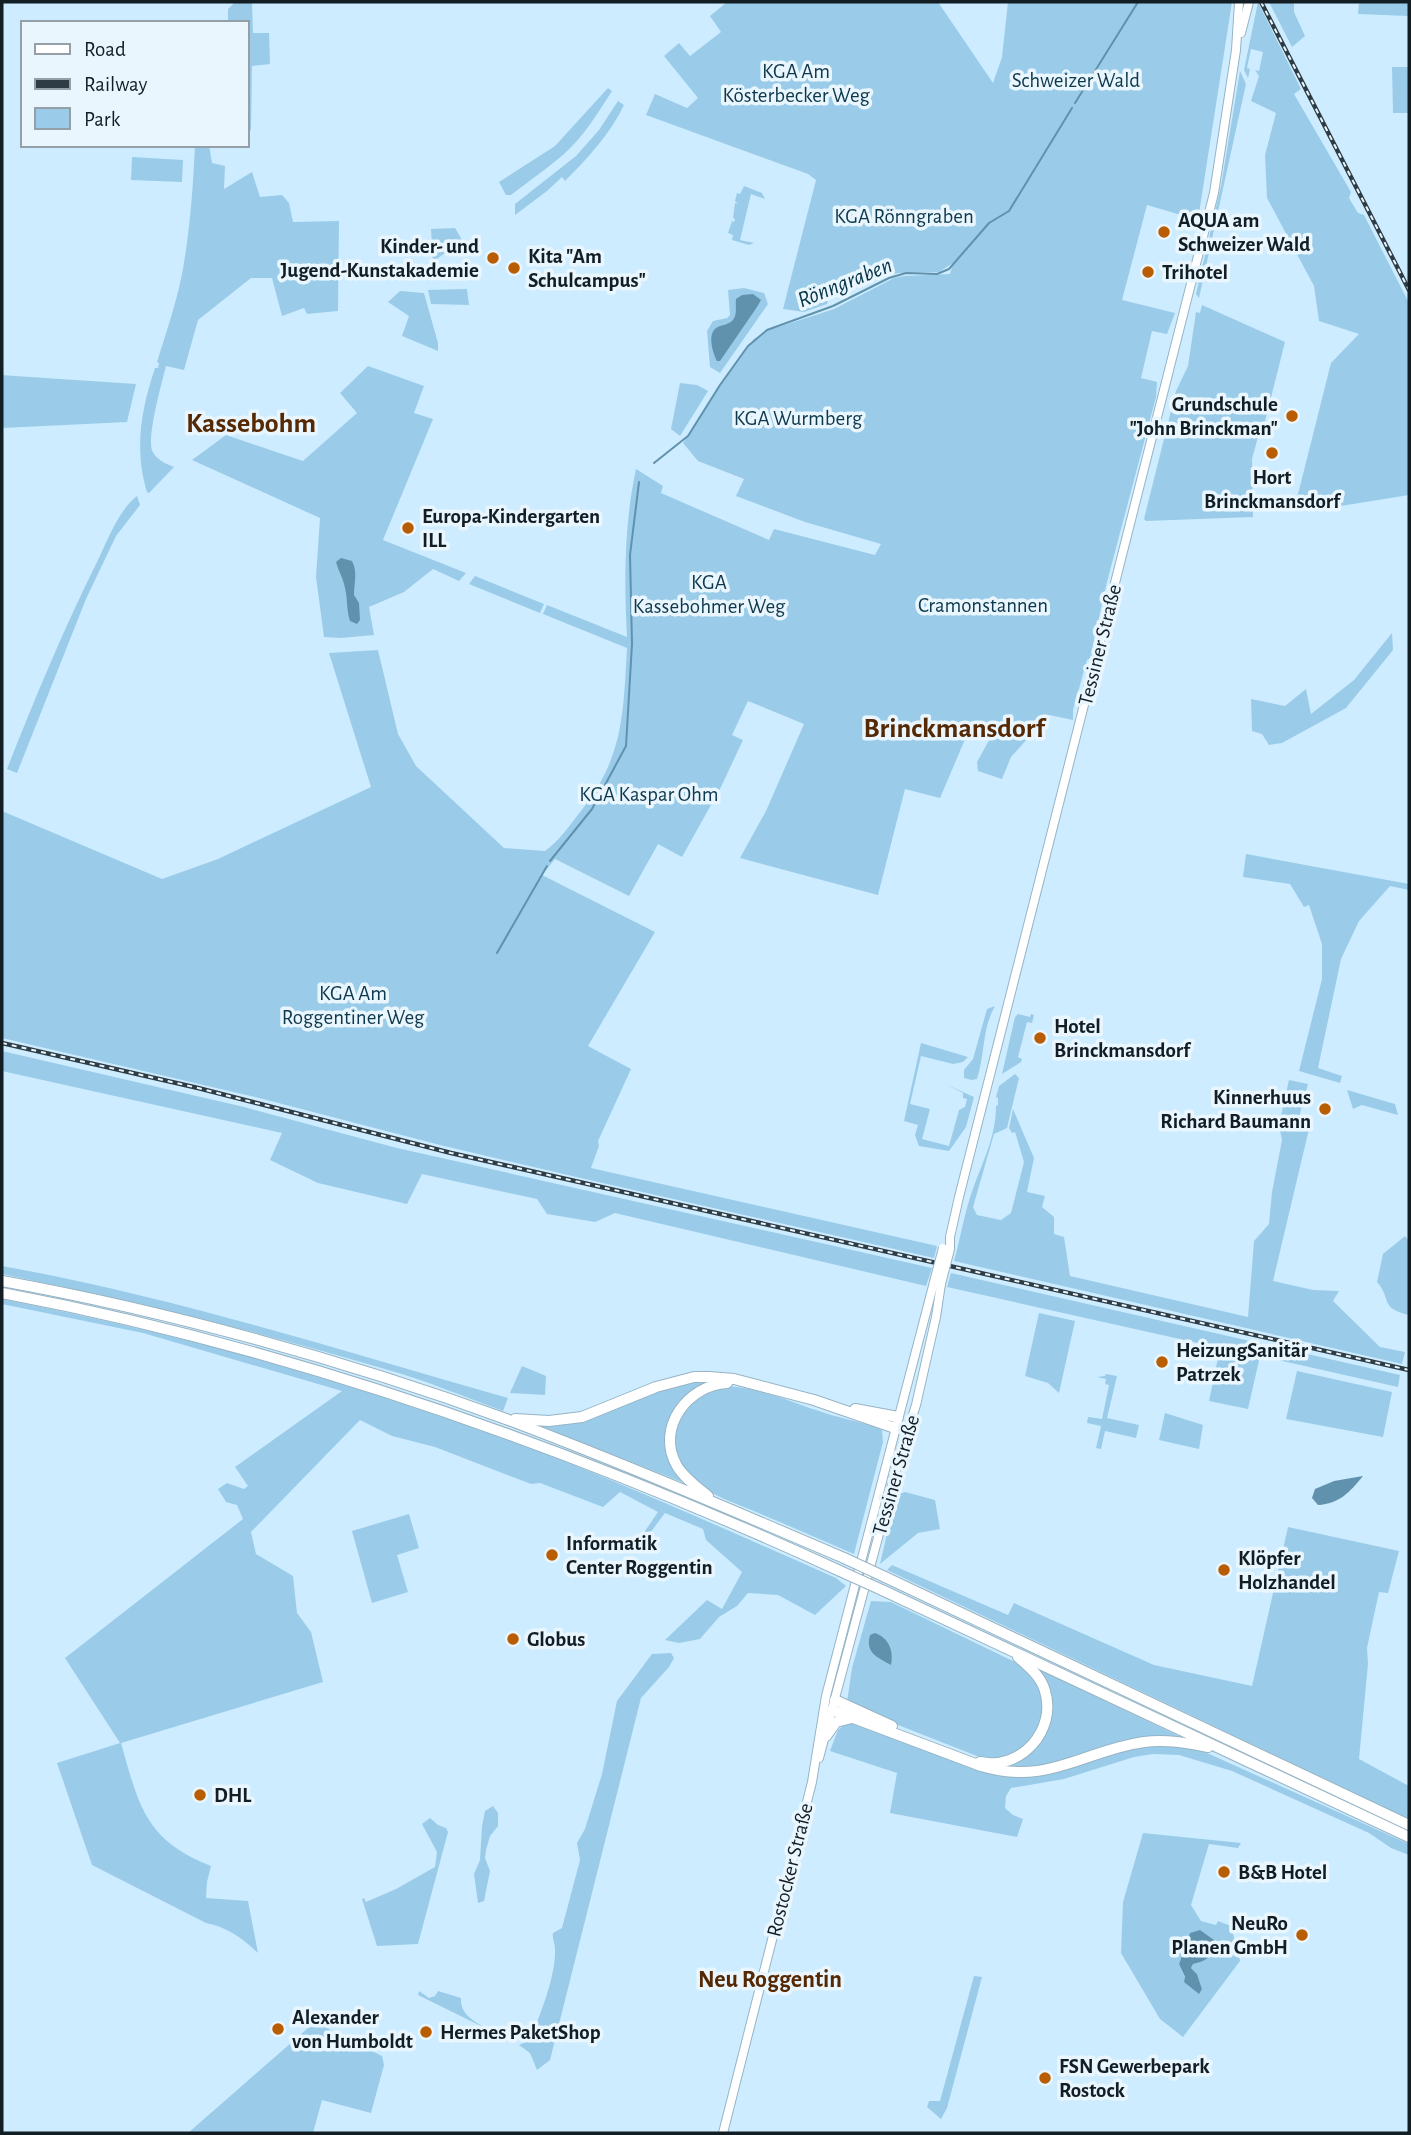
<svg xmlns="http://www.w3.org/2000/svg" width="1411" height="2135" font-family="'Alegreya Sans',sans-serif">
<style>
.green{fill:#9accea;fill-rule:evenodd}
.water{fill:#6192ad}
.lines{fill:none;stroke-linecap:round;stroke-linejoin:round}
.stream{stroke:#6192ad;stroke-width:2}
.major-casing{stroke:#96b4c5;stroke-width:10}
.highway-casing{stroke:#96b4c5;stroke-width:12}
.major{stroke:#fff;stroke-width:8}
.highway{stroke:#fff;stroke-width:10}
.rail-casing{stroke:#2e3c45;stroke-width:4.5}
.rail{stroke:#eaf6fe;stroke-width:2;stroke-dasharray:5;stroke-linecap:butt}
.major-bridge-casing{stroke:#96b4c5;stroke-width:10;stroke-linecap:butt}
.highway-bridge-casing{stroke:#96b4c5;stroke-width:12;stroke-linecap:butt}
.major-bridge{stroke:#fff;stroke-width:8}
.highway-bridge{stroke:#fff;stroke-width:10}
.poi-dot{fill:#b95d03;stroke:#eaf6fe;stroke-width:2.5}
.labels{text-anchor:middle;dominant-baseline:central;stroke-width:7;stroke-linejoin:round;paint-order:stroke}
.park-label{font-size:21px;fill:#0e394d;stroke:#eaf6fe}
.poi-label{font-size:21px;font-weight:bold;fill:#121d24;stroke:#eaf6fe;text-anchor:start}
.street-label{font-size:21px;fill:#121d24;stroke:#eaf6fe}
.water-label{font-size:23px;font-style:italic;fill:#053246;stroke:#eaf6fe}
.quarter-label{font-size:24px;font-weight:bold;fill:#552904;stroke:#eaf6fe}
.district-label{font-size:28px;font-weight:bold;fill:#552904;stroke:#eaf6fe}
</style>
<rect width="100%" height="100%" fill="#cdecff"/>
<g class="green">
<path d="M 252,2 L 253,33 L 269,33 L 270,64 L 252,66 L 251,129 L 247,138 L 247,23 L 228,23 L 228,9 L 234,3 Z"/>
<path d="M 727,2 L 938,2 L 993,83 L 1002,57 L 1008,2 L 1232,2 L 1198,220 L 1147,205 L 1122,300 L 1175,313 L 1167,334 L 1152,331 L 1141,378 L 1157,382 L 1156,397 L 1107,582 L 1090,658 L 1087,660 L 1073,710 L 1073,720 L 1049,715 L 1011,757 L 1002,779 L 978,771 L 977,762 L 992,735 L 972,723 L 940,798 L 905,789 L 878,895 L 740,858 L 766,811 L 804,724 L 748,701 L 732,735 L 743,740 L 721,787 L 682,857 L 658,844 L 629,896 L 555,859 L 542,875 L 655,932 L 588,1046 L 631,1069 L 598,1141 L 599,1146 L 591,1168 L 937,1246 L 934,1258 L 585,1179 L 440,1145 L 259,1098 L 2,1038 L 2,811 L 162,879 L 218,859 L 371,787 L 329,653 L 378,650 L 398,734 L 416,766 L 504,848 L 545,851 C 559,841 570,825 581,811 C 624,756 623,715 627,648 L 543,614 L 547,605 L 627,637 C 624,580 624,525 636,469 L 663,486 L 661,493 L 769,540 L 774,529 L 875,555 L 881,544 L 805,522 L 736,496 L 744,479 L 698,461 L 683,443 L 719,386 L 754,339 L 769,330 L 834,309 L 894,278 L 904,276 L 950,274 L 953,263 L 939,272 L 898,273 L 856,285 L 834,280 L 827,304 L 804,312 L 783,309 L 816,180 L 808,174 L 646,115 L 655,94 L 687,108 L 698,98 L 664,56 L 679,43 L 690,56 L 721,32 L 710,16 Z"/>
<path d="M 1258,2 L 1301,89 L 1294,94 L 1351,192 L 1349,198 L 1358,213 L 1364,215 L 1409,303 L 1409,495 L 1328,508 L 1294,510 L 1331,363 L 1359,334 L 1319,321 L 1314,286 L 1267,198 L 1265,155 L 1276,113 L 1251,101 L 1259,76 L 1255,70 L 1259,71 L 1263,52 L 1251,49 L 1247,68 L 1250,69 L 1248,78 L 1244,70 Z"/>
<path d="M 1269,2 L 1294,2 L 1294,12 L 1305,36 L 1292,47 Z"/>
<path d="M 1359,2 L 1409,2 L 1409,16 L 1358,14 Z"/>
<path d="M 1392,67 L 1409,67 L 1409,113 L 1393,113 Z"/>
<path d="M 1240,71 L 1246,84 L 1199,298 L 1196,294 L 1221,186 Z"/>
<path d="M 608,88 L 612,91 C 598,113 584,136 564,154 C 548,168 529,181 511,195 L 506,195 L 499,182 L 555,146 Z"/>
<path d="M 618,101 L 624,105 C 610,134 588,158 565,181 L 562,177 L 547,191 L 515,215 L 515,204 L 576,156 L 599,130 Z"/>
<path d="M 195,145 L 209,145 L 212,163 L 225,166 L 224,189 L 252,172 L 260,197 L 282,195 L 289,203 L 293,222 L 339,221 L 338,311 L 307,314 L 304,308 L 282,316 L 272,278 L 251,278 L 198,320 L 184,370 L 166,366 C 162,382 147,436 152,450 C 155,459 166,464 174,467 L 149,493 L 147,492 C 134,449 141,410 155,368 L 158,368 L 159,363 L 157,362 C 166,333 176,304 182,274 C 190,231 193,188 195,145 Z"/>
<path d="M 132,157 L 183,160 L 182,182 L 131,180 Z"/>
<path d="M 744,186 L 762,193 L 765,199 L 751,194 L 740,240 L 754,243 L 749,245 L 732,240 L 733,235 L 728,233 L 732,221 L 734,222 L 735,219 L 733,218 L 735,203 L 738,204 L 735,201 L 737,193 L 740,194 Z"/>
<path d="M 455,228 L 462,240 L 433,262 L 431,229 Z"/>
<path d="M 744,288 L 764,293 L 768,304 L 720,373 L 710,367 L 707,331 L 713,321 L 727,318 L 730,315 L 728,290 Z"/>
<path d="M 467,289 L 469,305 L 431,304 L 428,290 Z"/>
<path d="M 400,291 L 424,293 L 438,343 L 438,351 L 402,336 L 409,316 L 388,302 Z"/>
<path d="M 1202,305 L 1285,342 L 1261,437 L 1258,437 L 1252,459 L 1253,517 L 1146,521 L 1144,519 L 1176,391 L 1188,366 L 1196,312 L 1200,313 Z"/>
<path d="M 368,366 L 424,386 L 414,413 L 433,419 L 383,540 L 466,573 L 459,581 L 433,569 L 404,592 L 369,607 L 374,635 L 341,638 L 324,637 L 316,577 L 320,518 L 192,460 L 226,435 L 303,461 L 357,413 L 340,393 Z"/>
<path d="M 2,375 L 15,376 L 136,384 L 127,422 L 2,428 Z"/>
<path d="M 680,383 L 697,385 L 708,391 L 680,436 L 671,429 Z"/>
<path d="M 137,496 L 140,505 L 116,536 L 86,599 L 17,773 L 7,769 C 35,698 64,628 98,560 C 108,539 119,510 137,496 Z"/>
<path d="M 475,576 L 544,604 L 540,613 L 469,584 Z"/>
<path d="M 1392,633 L 1393,650 L 1346,708 L 1282,743 L 1269,745 L 1262,734 L 1252,731 L 1251,699 L 1285,706 L 1306,689 L 1311,714 L 1354,680 Z"/>
<path d="M 1246,854 L 1409,884 L 1409,890 L 1390,886 L 1359,921 L 1341,959 L 1318,1068 L 1342,1076 L 1340,1083 L 1299,1071 L 1322,979 L 1322,944 L 1309,905 L 1304,907 L 1290,884 L 1243,877 Z"/>
<path d="M 995,1006 C 982,1028 985,1055 977,1079 L 972,1080 L 964,1078 L 964,1070 L 973,1059 L 987,1009 Z"/>
<path d="M 1018,1014 L 1030,1017 L 1031,1014 L 1034,1015 L 1032,1023 L 1027,1022 L 1018,1057 L 1022,1059 L 1021,1062 L 1002,1074 L 1015,1017 Z"/>
<path d="M 921,1043 L 968,1057 L 963,1062 L 953,1064 L 921,1056 L 910,1104 L 930,1109 L 922,1139 L 949,1146 L 959,1110 L 965,1107 L 967,1099 L 963,1098 L 963,1093 L 945,1084 L 974,1097 L 966,1127 L 949,1151 L 919,1146 L 915,1135 L 918,1125 L 904,1121 Z"/>
<path d="M 2,1051 L 244,1107 L 397,1148 L 932,1268 L 926,1286 L 615,1213 L 595,1222 L 547,1214 L 537,1199 L 422,1174 L 407,1204 L 318,1183 L 270,1160 L 282,1133 L 2,1071 Z"/>
<path d="M 1015,1074 L 1019,1078 L 1007,1128 L 994,1134 L 973,1207 L 977,1215 L 1001,1220 L 1011,1213 L 1024,1162 L 1015,1132 L 1012,1133 L 1009,1128 L 1013,1109 L 1034,1158 L 1027,1192 L 1045,1196 L 1042,1207 L 1054,1217 L 1054,1234 L 1064,1237 L 1070,1276 L 1248,1317 L 1254,1241 L 1269,1224 L 1272,1192 L 1282,1140 L 1279,1125 L 1289,1080 L 1308,1084 L 1297,1125 L 1309,1129 L 1273,1281 L 1313,1290 L 1339,1291 L 1333,1301 L 1380,1347 L 1405,1352 L 1402,1364 L 954,1261 C 961,1236 965,1209 974,1186 C 984,1159 996,1135 996,1106 L 998,1105 L 998,1098 L 996,1097 L 999,1086 Z"/>
<path d="M 1347,1090 L 1395,1104 L 1398,1115 L 1362,1105 L 1353,1109 Z"/>
<path d="M 1405,1236 L 1409,1241 L 1409,1315 C 1379,1308 1392,1299 1377,1282 L 1383,1254 Z"/>
<path d="M 2,1266 C 174,1297 340,1350 508,1398 L 503,1411 C 465,1397 427,1381 388,1370 C 261,1332 132,1301 2,1274 Z"/>
<path d="M 951,1273 L 1400,1375 L 1398,1387 L 1260,1356 L 1248,1409 L 1209,1401 L 1220,1348 L 947,1287 Z"/>
<path d="M 2,1299 C 166,1332 330,1373 487,1431 C 608,1476 720,1527 836,1578 L 846,1586 L 815,1615 L 778,1595 L 748,1593 L 737,1606 L 719,1617 L 700,1639 L 679,1643 L 665,1640 L 707,1600 L 722,1609 L 742,1572 L 706,1540 L 703,1529 L 665,1513 L 647,1537 L 643,1534 L 658,1512 L 620,1492 L 603,1507 L 540,1483 L 531,1484 L 435,1447 L 392,1436 L 360,1420 L 251,1532 L 256,1554 L 293,1576 L 297,1613 L 311,1632 L 323,1682 L 121,1743 C 139,1806 145,1840 211,1866 L 207,1882 L 206,1898 L 248,1901 L 258,1953 C 242,1938 227,1927 206,1923 L 92,1865 L 57,1763 L 120,1743 L 65,1658 L 243,1519 L 237,1505 L 226,1502 L 218,1489 L 227,1483 L 244,1489 L 248,1486 L 235,1467 L 342,1391 L 143,1333 L 2,1304 Z"/>
<path d="M 1039,1313 L 1075,1321 L 1059,1393 L 1048,1383 L 1025,1376 Z"/>
<path d="M 522,1366 L 546,1376 L 545,1395 L 510,1393 Z"/>
<path d="M 1297,1371 L 1392,1392 L 1383,1437 L 1286,1419 Z"/>
<path d="M 1106,1374 L 1117,1376 L 1107,1418 L 1139,1425 L 1136,1438 L 1105,1431 L 1101,1449 L 1096,1448 L 1101,1426 L 1087,1423 L 1088,1417 L 1102,1419 L 1109,1385 L 1105,1384 L 1106,1379 L 1097,1377 L 1105,1376 Z"/>
<path d="M 724,1380 C 685,1392 684,1394 668,1431 L 687,1484 L 536,1424 L 555,1423 L 686,1381 Z"/>
<path d="M 720,1386 C 758,1386 789,1402 825,1413 C 843,1419 864,1422 882,1430 L 883,1442 L 854,1554 C 823,1541 792,1527 761,1514 C 736,1503 703,1494 686,1473 C 679,1463 674,1450 674,1438 C 674,1406 695,1398 720,1386 Z"/>
<path d="M 1165,1413 L 1203,1425 L 1199,1449 L 1159,1440 Z"/>
<path d="M 905,1492 L 935,1500 L 940,1529 L 918,1533 L 880,1564 L 893,1508 L 899,1494 Z"/>
<path d="M 409,1514 L 419,1548 L 397,1555 L 408,1592 L 372,1603 L 352,1531 Z"/>
<path d="M 1288,1527 L 1399,1551 L 1388,1593 L 1379,1592 L 1367,1648 L 1368,1664 L 1359,1759 L 1409,1786 L 1409,1819 L 887,1570 L 892,1565 L 1008,1615 L 1014,1603 L 1154,1665 L 1252,1686 Z"/>
<path d="M 871,1601 L 891,1602 L 1023,1666 L 1041,1688 L 1045,1713 L 1033,1741 L 1010,1757 L 987,1760 L 865,1712 L 847,1702 L 852,1668 Z"/>
<path d="M 671,1653 L 674,1658 L 669,1667 L 641,1698 L 550,2060 L 537,2070 L 530,2053 L 519,2045 L 530,2040 C 540,2015 556,1976 555,1949 C 555,1943 552,1939 553,1933 L 562,1928 L 580,1860 L 577,1843 L 585,1829 L 602,1774 L 617,1701 L 652,1654 Z"/>
<path d="M 1036,1668 L 1189,1741 L 1180,1739 L 1030,1770 L 994,1765 L 1011,1763 L 1050,1719 Z"/>
<path d="M 849,1721 L 1012,1775 L 1150,1743 L 1196,1748 L 1409,1844 L 1409,1855 L 1391,1848 L 1369,1833 L 1232,1771 L 1179,1755 L 1153,1754 L 1134,1757 L 1064,1779 L 1011,1788 L 1006,1796 L 1005,1808 L 1013,1815 L 1023,1819 L 1017,1837 L 890,1813 L 897,1773 L 830,1751 L 838,1730 Z"/>
<path d="M 493,1806 L 498,1813 L 498,1826 L 490,1836 L 486,1850 L 485,1858 L 490,1871 L 484,1901 L 478,1903 L 474,1874 L 480,1860 L 482,1826 L 485,1811 Z"/>
<path d="M 430,1818 L 438,1825 L 446,1828 L 448,1832 L 418,1944 L 377,1946 L 362,1899 L 364,1898 L 366,1902 L 396,1889 L 435,1867 L 437,1852 L 422,1824 Z"/>
<path d="M 1143,1833 L 1241,1843 L 1238,1848 L 1209,1844 L 1191,1905 L 1201,1921 L 1216,1925 L 1218,1921 L 1231,1926 L 1240,1961 L 1183,2037 L 1160,2019 L 1121,1953 L 1123,1902 ZM 1190,1933 L 1199,1963 L 1193,1964 L 1191,1968 L 1197,1974 L 1202,1989 L 1199,1993 L 1185,1978 L 1179,1964 Z"/>
<path d="M 974,1976 L 982,1977 L 947,2108 L 941,2119 L 927,2107 L 929,2101 L 940,2101 Z"/>
<path d="M 419,1991 L 429,1998 L 435,1996 L 438,1991 L 461,1998 C 460,2014 473,2020 485,2028 L 418,1995 Z"/>
<path d="M 315,2022 L 382,2056 L 384,2065 L 371,2113 L 322,2100 L 313,2133 L 188,2133 Z"/>
</g>
<g class="water">
<path d="M 753,294 L 761,300 L 757,307 L 720,361 L 717,361 C 713,353 707,335 716,328 C 720,325 728,325 732,321 C 738,316 735,305 736,299 L 742,295 Z"/>
<path d="M 341,558 L 352,561 C 358,573 354,582 354,595 L 359,603 L 360,620 L 357,624 L 350,621 C 346,609 348,597 344,584 C 342,576 338,570 336,562 Z"/>
<path d="M 1363,1476 C 1350,1492 1339,1504 1318,1505 L 1312,1498 L 1315,1489 L 1334,1481 Z"/>
<path d="M 875,1633 C 889,1638 894,1651 891,1665 C 877,1657 865,1653 870,1635 Z"/>
<path d="M 1200,1930 L 1214,1940 C 1214,1955 1208,1961 1193,1964 L 1191,1968 L 1197,1974 L 1202,1989 L 1199,1994 L 1184,1982 L 1185,1977 L 1179,1964 L 1190,1933 Z"/>
</g>
<g class="lines">
<g class="stream">
<path d="M 1075,103 L 1138,2"/>
<path d="M 654,463 L 688,436 L 720,385 L 748,346 L 767,330 L 833,306 L 889,278 L 906,273 L 937,274 L 949,269 L 989,223 L 1009,211 L 1072,108"/>
<path d="M 550,861 L 592,809 L 626,746 L 632,644 L 630,555 L 639,482"/>
<path d="M 497,953 L 547,866"/>
</g>
<defs>
<g id="major">
<path d="M 1241,33 L 1249,2"/>
<path d="M 950,1249 L 950,1237 L 959,1197 L 1214,193 L 1236,50 L 1239,2"/>
<path d="M 819,1758 L 902,1448 L 916,1405 L 936,1317 L 941,1284"/>
<path d="M 723,2133 L 812,1782 L 826,1696 L 934,1282"/>
</g>
<g id="highway">
<path d="M 2,1281 C 168,1311 348,1361 506,1419 C 620,1462 732,1510 844,1558"/>
<path d="M 2,1293 C 293,1348 572,1448 840,1571"/>
<path d="M 855,1409 L 898,1417"/>
<path d="M 515,1419 L 549,1421 L 582,1417 L 656,1387 L 694,1377 L 709,1377 L 734,1379 L 814,1400 L 895,1428"/>
<path d="M 708,1496 C 697,1487 684,1478 677,1466 C 655,1428 688,1385 727,1383"/>
<path d="M 885,1577 L 1409,1825"/>
<path d="M 882,1590 L 1409,1837"/>
<path d="M 835,1700 L 892,1726"/>
<path d="M 832,1710 L 981,1766 C 1048,1786 1082,1751 1144,1742 C 1166,1739 1187,1743 1208,1747"/>
<path d="M 826,1736 L 836,1722 L 852,1718"/>
<path d="M 980,1762 C 1021,1771 1057,1730 1045,1691 C 1041,1676 1029,1667 1018,1657"/>
</g>
</defs>
<use href="#major" class="major-casing"/>
<use href="#highway" class="highway-casing"/>
<use href="#major" class="major"/>
<use href="#highway" class="highway"/>
<defs>
<g id="rail">
<path d="M 1261,2 L 1409,290"/>
<path d="M 2,1043 L 198,1088 L 451,1153 L 1409,1370"/>
</g>
</defs>
<use href="#rail" class="rail-casing"/>
<use href="#rail" class="rail"/>
<defs>
<g id="major-bridge">
<path d="M 934,1282 L 943,1248"/>
<path d="M 941,1284 L 950,1249"/>
</g>
<g id="highway-bridge">
<path d="M 844,1558 L 885,1577"/>
<path d="M 840,1571 L 882,1590"/>
</g>
</defs>
<use href="#major-bridge" class="major-bridge-casing"/>
<use href="#highway-bridge" class="highway-bridge-casing"/>
<use href="#major-bridge" class="major-bridge"/>
<use href="#highway-bridge" class="highway-bridge"/>
</g>
<g class="poi-dot">
<circle cx="1164" cy="232" r="7"/>
<circle cx="493" cy="258" r="7"/>
<circle cx="514" cy="268" r="7"/>
<circle cx="1148" cy="272" r="7"/>
<circle cx="1292" cy="416" r="7"/>
<circle cx="1272" cy="453" r="7"/>
<circle cx="408" cy="528" r="7"/>
<circle cx="1040" cy="1038" r="7"/>
<circle cx="1325" cy="1109" r="7"/>
<circle cx="1162" cy="1362" r="7"/>
<circle cx="552" cy="1555" r="7"/>
<circle cx="1224" cy="1570" r="7"/>
<circle cx="513" cy="1639" r="7"/>
<circle cx="200" cy="1795" r="7"/>
<circle cx="1224" cy="1872" r="7"/>
<circle cx="1302" cy="1935" r="7"/>
<circle cx="278" cy="2029" r="7"/>
<circle cx="426" cy="2032" r="7"/>
<circle cx="1045" cy="2078" r="7"/>
</g>
<g class="labels">
<g class="park-label">
<text x="796" y="71">KGA Am<tspan x="796" dy="24">Kösterbecker Weg</tspan></text>
<text x="1076" y="80">Schweizer Wald</text>
<text x="904" y="216">KGA Rönngraben</text>
<text x="798" y="418">KGA Wurmberg</text>
<text x="709" y="582">KGA<tspan x="709" dy="24">Kassebohmer Weg</tspan></text>
<text x="983" y="605">Cramonstannen</text>
<text x="649" y="794">KGA Kaspar Ohm</text>
<text x="353" y="993">KGA Am<tspan x="353" dy="24">Roggentiner Weg</tspan></text>
</g>
<g class="poi-label">
<text x="1178" y="220">AQUA am<tspan x="1178" dy="24">Schweizer Wald</tspan></text>
<text x="479" y="246" text-anchor="end">Kinder- und<tspan x="479" dy="24">Jugend-Kunstakademie</tspan></text>
<text x="528" y="256">Kita "Am<tspan x="528" dy="24">Schulcampus"</tspan></text>
<text x="1162" y="272">Trihotel</text>
<text x="1278" y="404" text-anchor="end">Grundschule<tspan x="1278" dy="24">"John Brinckman"</tspan></text>
<text x="1272" y="477" text-anchor="middle">Hort<tspan x="1272" dy="24">Brinckmansdorf</tspan></text>
<text x="422" y="516">Europa-Kindergarten<tspan x="422" dy="24">ILL</tspan></text>
<text x="1054" y="1026">Hotel<tspan x="1054" dy="24">Brinckmansdorf</tspan></text>
<text x="1311" y="1097" text-anchor="end">Kinnerhuus<tspan x="1311" dy="24">Richard Baumann</tspan></text>
<text x="1176" y="1350">HeizungSanitär<tspan x="1176" dy="24">Patrzek</tspan></text>
<text x="566" y="1543">Informatik<tspan x="566" dy="24">Center Roggentin</tspan></text>
<text x="1238" y="1558">Klöpfer<tspan x="1238" dy="24">Holzhandel</tspan></text>
<text x="527" y="1639">Globus</text>
<text x="214" y="1795">DHL</text>
<text x="1238" y="1872">B&amp;B Hotel</text>
<text x="1288" y="1923" text-anchor="end">NeuRo<tspan x="1288" dy="24">Planen GmbH</tspan></text>
<text x="292" y="2017">Alexander<tspan x="292" dy="24">von Humboldt</tspan></text>
<text x="440" y="2032">Hermes PaketShop</text>
<text x="1059" y="2066">FSN Gewerbepark<tspan x="1059" dy="24">Rostock</tspan></text>
</g>
<g class="street-label">
<text transform="translate(1100 645) rotate(-76)">Tessiner Straße</text>
<text transform="translate(896 1475) rotate(-74)">Tessiner Straße</text>
<text transform="translate(790 1870) rotate(-76)">Rostocker Straße</text>
</g>
<g class="water-label">
<text transform="translate(845 283) rotate(-22)">Rönngraben</text>
</g>
<g class="quarter-label">
<text x="770" y="1980">Neu Roggentin</text>
</g>
<g class="district-label">
<text x="251" y="424">Kassebohm</text>
<text x="954" y="729">Brinckmansdorf</text>
</g>
</g>
<rect width="1411" height="2135" fill="none" stroke="#121d24" stroke-width="7"/>
<rect x="21" y="21" width="228" height="126" fill="#eaf6fe" stroke="#949fa7" stroke-width="2"/>
<rect x="35" y="44" width="35" height="10" fill="#ffffff" stroke="#949fa7" stroke-width="2"/>
<text x="84" y="56" font-size="21" fill="#121d24">Road</text>
<rect x="35" y="79" width="35" height="10" fill="#2e3c45" stroke="#949fa7" stroke-width="2"/>
<text x="84" y="91" font-size="21" fill="#121d24">Railway</text>
<rect x="35" y="108" width="35" height="21" fill="#9accea" stroke="#949fa7" stroke-width="2"/>
<text x="84" y="126" font-size="21" fill="#121d24">Park</text>
</svg>
